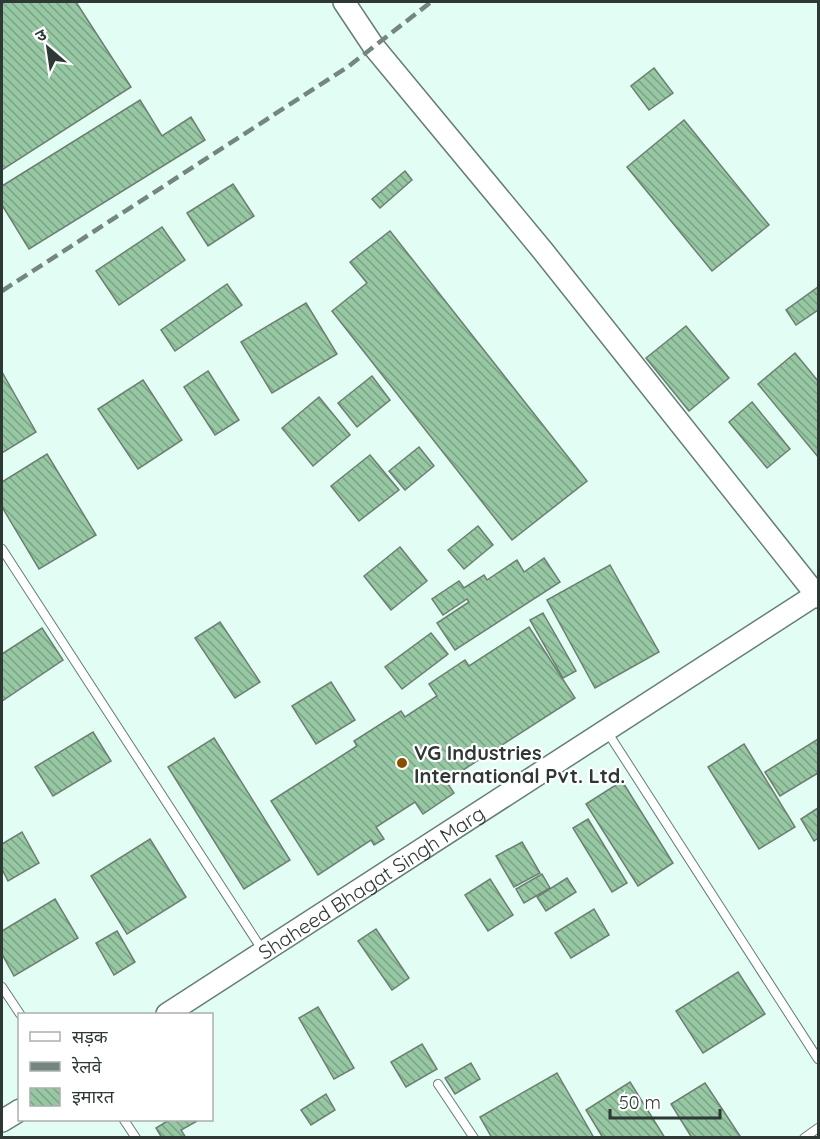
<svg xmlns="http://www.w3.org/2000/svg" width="820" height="1139" font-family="Quicksand,'Noto Sans Devanagari',sans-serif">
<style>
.building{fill:url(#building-back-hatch);stroke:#6d7f71;stroke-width:1.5}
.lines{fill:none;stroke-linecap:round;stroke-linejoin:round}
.lane-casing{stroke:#667e77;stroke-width:10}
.secondary-casing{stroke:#667e77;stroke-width:24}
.lane{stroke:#fff;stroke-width:8}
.secondary{stroke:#fff;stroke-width:21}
.rail{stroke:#758680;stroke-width:4.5;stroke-dasharray:12 6;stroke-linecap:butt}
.poi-dot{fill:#875000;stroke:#fff;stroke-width:2}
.labels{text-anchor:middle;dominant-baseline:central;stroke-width:4.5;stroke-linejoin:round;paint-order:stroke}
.poi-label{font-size:20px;font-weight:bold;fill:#2e3835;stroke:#fff;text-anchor:start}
.street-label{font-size:20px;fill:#2e3835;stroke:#fff}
</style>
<defs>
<pattern id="building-back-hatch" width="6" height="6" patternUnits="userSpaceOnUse" patternTransform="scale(1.5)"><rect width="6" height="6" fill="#97c8a4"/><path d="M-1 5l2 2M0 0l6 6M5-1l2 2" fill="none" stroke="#7ca386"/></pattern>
</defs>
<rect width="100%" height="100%" fill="#e2fdf4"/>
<g class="building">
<path d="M 2,2 L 76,2 L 131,87 L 2,170 Z"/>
<path d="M 654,68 L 673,93 L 649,110 L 631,86 Z"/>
<path d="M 140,100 L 162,136 L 191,117 L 205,140 L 29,249 L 2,205 L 2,186 Z"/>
<path d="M 684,120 L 769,225 L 712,271 L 627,167 Z"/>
<path d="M 405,171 L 412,180 L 380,208 L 372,199 Z"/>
<path d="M 233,184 L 254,216 L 208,246 L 187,213 Z"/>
<path d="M 162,227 L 185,260 L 119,305 L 96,271 Z"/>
<path d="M 390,231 L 587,481 L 512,540 L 332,311 L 367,283 L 350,262 Z"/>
<path d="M 227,284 L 242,305 L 175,351 L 161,330 Z"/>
<path d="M 818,287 L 818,310 L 796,325 L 786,310 Z"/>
<path d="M 306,303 L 337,354 L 272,393 L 241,342 Z"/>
<path d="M 686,326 L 729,378 L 689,411 L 646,358 Z"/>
<path d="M 795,353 L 818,381 L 818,457 L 758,384 Z"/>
<path d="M 208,371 L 239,420 L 215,435 L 184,387 Z"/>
<path d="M 2,372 L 36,432 L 2,453 Z"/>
<path d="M 372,376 L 390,400 L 357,427 L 338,403 Z"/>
<path d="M 143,380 L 182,440 L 138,469 L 98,409 Z"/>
<path d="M 319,397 L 350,435 L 313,466 L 282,428 Z"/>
<path d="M 752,402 L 790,449 L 767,468 L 729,422 Z"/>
<path d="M 419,447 L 434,466 L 405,490 L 389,471 Z"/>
<path d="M 47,454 L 96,535 L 39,569 L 2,507 L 2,482 Z"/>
<path d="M 370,455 L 399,490 L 359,521 L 331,486 Z"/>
<path d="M 478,526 L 493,545 L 464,569 L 448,550 Z"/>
<path d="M 400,547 L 427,581 L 391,610 L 364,576 Z"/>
<path d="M 544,558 L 560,582 L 455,650 L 437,623 L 469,602 L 467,599 L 443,615 L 432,599 L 459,581 L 464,588 L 484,575 L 487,580 L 517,560 L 524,572 Z"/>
<path d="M 610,565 L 659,652 L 595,688 L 547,600 Z"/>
<path d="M 543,613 L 576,671 L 563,678 L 530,620 Z"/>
<path d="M 220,622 L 260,682 L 235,698 L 195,638 Z"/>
<path d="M 529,627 L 575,698 L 446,781 L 454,793 L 423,814 L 415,802 L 376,827 L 384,839 L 374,845 L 371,840 L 318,875 L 271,801 L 357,746 L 354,741 L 401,711 L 405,717 L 437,696 L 429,684 L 465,660 L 469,666 Z"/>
<path d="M 42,628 L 63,660 L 2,701 L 2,654 Z"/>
<path d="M 431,633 L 448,654 L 402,689 L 385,667 Z"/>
<path d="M 331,682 L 355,720 L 316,744 L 292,706 Z"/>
<path d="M 93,732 L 111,761 L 53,796 L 35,767 Z"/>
<path d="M 214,738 L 290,860 L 244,889 L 168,767 Z"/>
<path d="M 818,739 L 818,773 L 780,796 L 765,772 Z"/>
<path d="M 744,744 L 795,827 L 759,849 L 708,767 Z"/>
<path d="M 622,781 L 673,863 L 638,886 L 586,804 Z"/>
<path d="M 818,808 L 818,838 L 814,841 L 801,819 Z"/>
<path d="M 588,819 L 627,883 L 612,892 L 573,828 Z"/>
<path d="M 22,832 L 39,863 L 8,881 L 2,869 L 2,844 Z"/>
<path d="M 150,839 L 186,897 L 127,934 L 91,876 Z"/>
<path d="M 522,842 L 540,873 L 514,887 L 496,856 Z"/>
<path d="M 542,874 L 550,888 L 524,903 L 516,889 Z"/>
<path d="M 567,878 L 576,892 L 546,911 L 537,897 Z"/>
<path d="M 490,879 L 513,915 L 488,931 L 465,895 Z"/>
<path d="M 55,899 L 78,938 L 14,976 L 2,954 L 2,931 Z"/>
<path d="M 594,909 L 609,935 L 571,958 L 555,933 Z"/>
<path d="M 376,929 L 409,978 L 392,990 L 358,941 Z"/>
<path d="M 117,931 L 135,962 L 114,975 L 96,943 Z"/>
<path d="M 738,972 L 765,1014 L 703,1053 L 676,1011 Z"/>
<path d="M 318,1007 L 354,1068 L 334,1079 L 299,1018 Z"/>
<path d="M 422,1044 L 437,1069 L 406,1087 L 391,1062 Z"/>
<path d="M 471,1063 L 480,1079 L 455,1094 L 445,1078 Z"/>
<path d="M 557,1073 L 594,1138 L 492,1138 L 480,1117 Z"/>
<path d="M 630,1082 L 665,1138 L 603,1138 L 586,1110 Z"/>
<path d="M 705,1083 L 740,1136 L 737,1138 L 692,1138 L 671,1104 Z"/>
<path d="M 326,1094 L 335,1110 L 311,1125 L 301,1110 Z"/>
<path d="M 169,1120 L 199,1120 L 181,1130 L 186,1138 L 162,1138 L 156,1128 Z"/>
</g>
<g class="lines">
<defs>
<g id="lane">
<path d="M 2,549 L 263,951"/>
<path d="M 608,733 L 818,1059"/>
<path d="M 2,987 L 20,1014"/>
<path d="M 438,1084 L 474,1138"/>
<path d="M 124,1120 L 136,1138"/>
<path d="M 804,1138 L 818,1128"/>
</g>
<g id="secondary">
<path d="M 344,2 L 374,47 L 543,251 L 818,597"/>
<path id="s1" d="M 167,1014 L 817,594"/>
<path d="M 2,1121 L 20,1110"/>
</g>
</defs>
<use href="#lane" class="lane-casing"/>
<use href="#secondary" class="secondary-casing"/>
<use href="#lane" class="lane"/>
<use href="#secondary" class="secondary"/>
<path class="rail" d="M 2,291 L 349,66 L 431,2"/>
</g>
<circle class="poi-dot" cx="402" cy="763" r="6"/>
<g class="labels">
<g class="poi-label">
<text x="414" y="752">VG Industries<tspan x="414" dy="23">International Pvt. Ltd.</tspan></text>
</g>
<g class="street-label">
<text stroke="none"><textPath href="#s1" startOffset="243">Shaheed Bhagat Singh Marg</textPath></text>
</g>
</g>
<rect width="820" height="1139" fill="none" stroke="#2e3835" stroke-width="6"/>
<rect x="18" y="1013" width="195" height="108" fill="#ffffff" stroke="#abafae" stroke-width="1.5"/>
<rect x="30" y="1032" width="30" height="9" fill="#ffffff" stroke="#abafae" stroke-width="1.5"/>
<text x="72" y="1043" font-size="18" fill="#2e3835">सड़क</text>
<rect x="30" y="1062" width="30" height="9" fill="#758680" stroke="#abafae" stroke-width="1.5"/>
<text x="72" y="1073" font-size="18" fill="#2e3835">रेलवे</text>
<rect x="30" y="1088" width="30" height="18" fill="url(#building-back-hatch)" stroke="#abafae" stroke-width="1.5"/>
<text x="72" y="1103" font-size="18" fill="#2e3835">इमारत</text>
<g transform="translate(48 48) rotate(331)" stroke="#ffffff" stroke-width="4.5" paint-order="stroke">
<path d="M0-4.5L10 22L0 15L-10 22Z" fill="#2e3835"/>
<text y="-9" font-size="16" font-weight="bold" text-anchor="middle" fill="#2e3835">उ</text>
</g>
<path d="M610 1109v9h110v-9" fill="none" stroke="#2e3835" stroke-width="3"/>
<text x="619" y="1109" font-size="18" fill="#2e3835" stroke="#ffffff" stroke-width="4.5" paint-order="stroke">50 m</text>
</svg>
